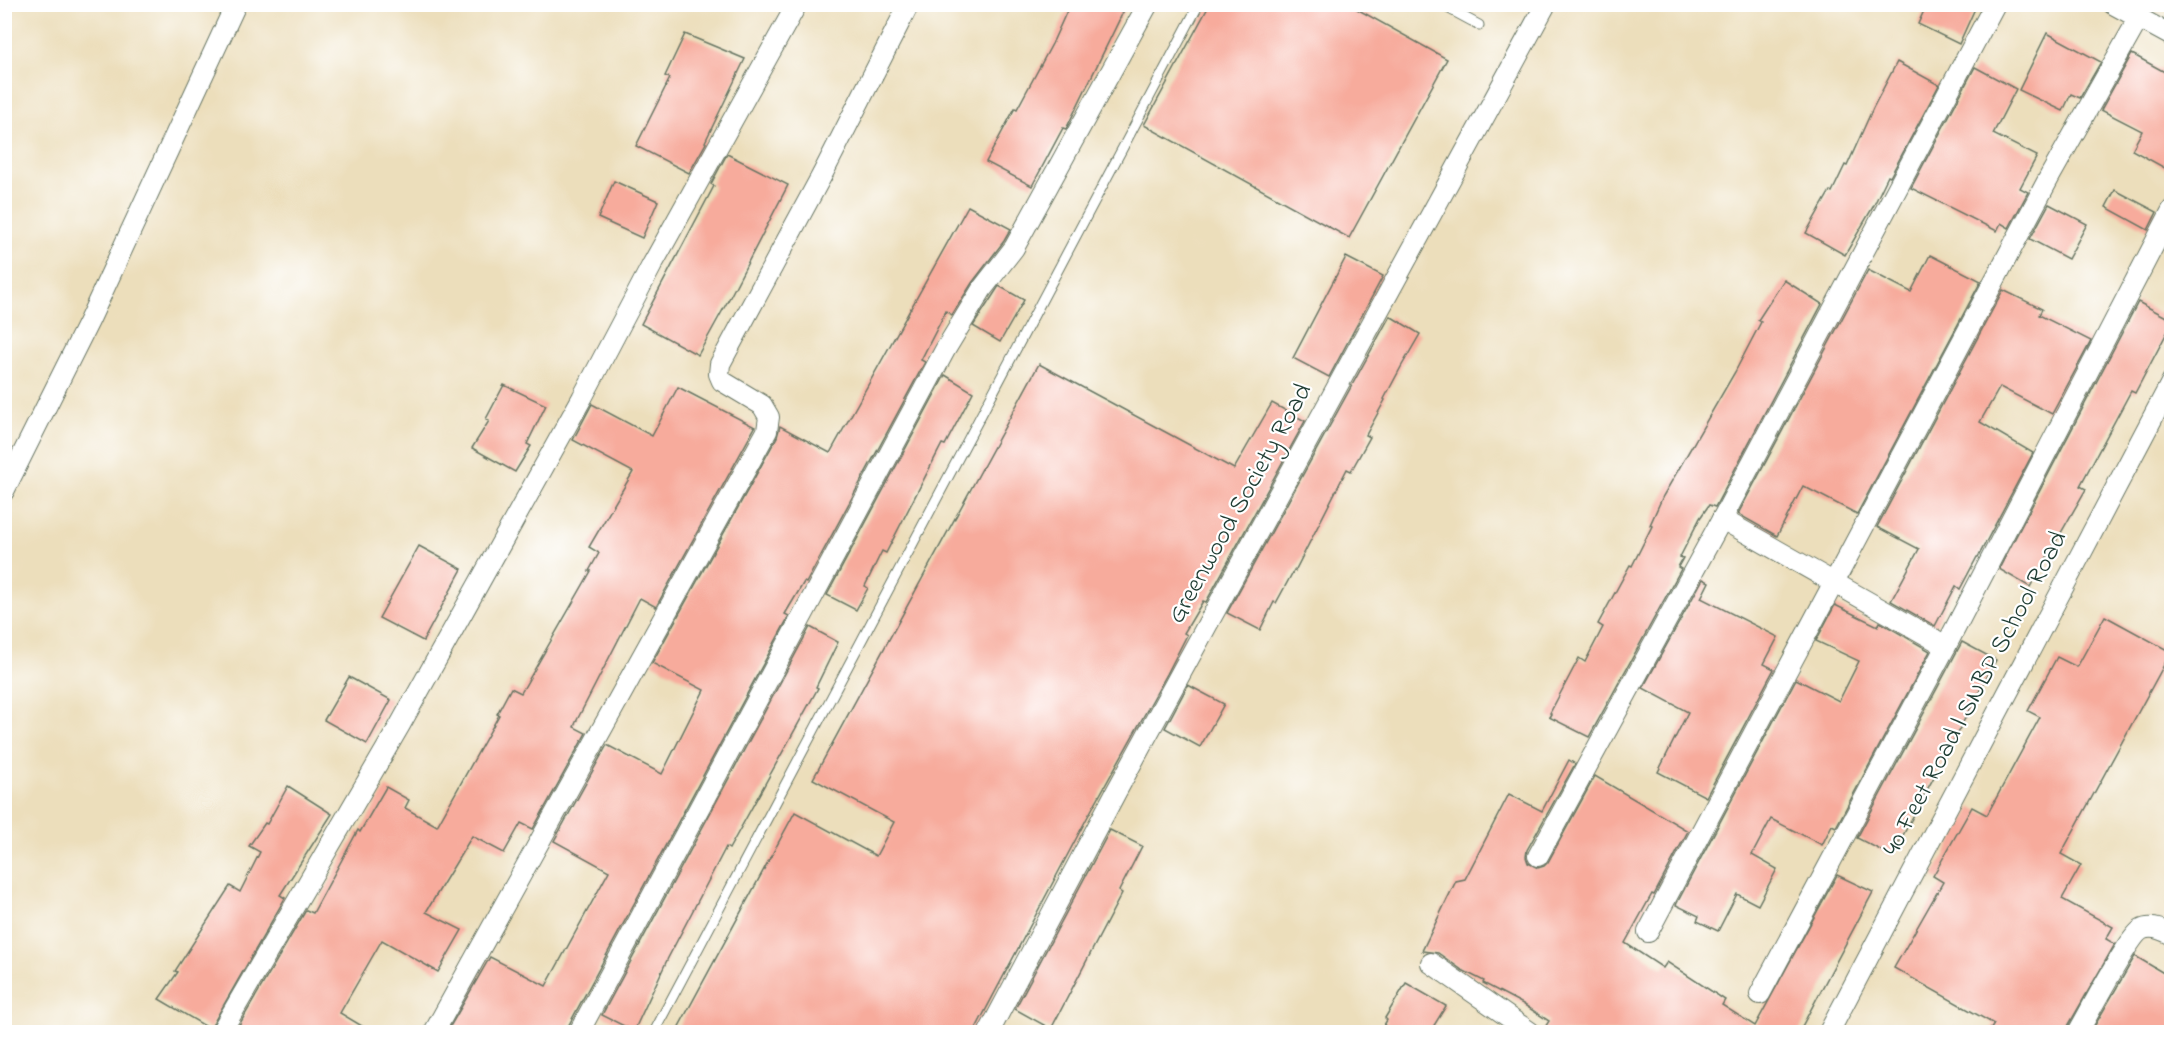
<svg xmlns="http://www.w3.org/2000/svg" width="2176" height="1037" font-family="'Indie Flower',sans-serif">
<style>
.building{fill:#f7ab9c}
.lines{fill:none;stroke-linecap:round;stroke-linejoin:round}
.lane-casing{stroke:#677563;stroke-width:11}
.street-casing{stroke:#677563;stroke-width:22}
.lane{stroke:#fff;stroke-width:9}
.street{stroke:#fff;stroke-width:20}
.labels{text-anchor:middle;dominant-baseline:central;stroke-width:4.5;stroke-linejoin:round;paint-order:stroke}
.street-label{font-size:26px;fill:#1f3d34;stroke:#fff}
</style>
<rect width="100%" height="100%" fill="#fff"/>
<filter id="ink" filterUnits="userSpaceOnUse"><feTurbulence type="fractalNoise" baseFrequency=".0167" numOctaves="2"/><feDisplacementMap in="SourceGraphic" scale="12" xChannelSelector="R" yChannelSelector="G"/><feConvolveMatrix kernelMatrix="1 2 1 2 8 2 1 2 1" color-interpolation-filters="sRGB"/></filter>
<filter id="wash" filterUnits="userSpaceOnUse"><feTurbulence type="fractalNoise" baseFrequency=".008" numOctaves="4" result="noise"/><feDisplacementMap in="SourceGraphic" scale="24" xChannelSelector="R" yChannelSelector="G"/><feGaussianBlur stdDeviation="1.35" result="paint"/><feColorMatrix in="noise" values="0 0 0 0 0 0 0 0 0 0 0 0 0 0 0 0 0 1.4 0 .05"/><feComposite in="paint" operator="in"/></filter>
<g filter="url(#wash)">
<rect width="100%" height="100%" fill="#ecdebb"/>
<g id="blocks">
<g class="building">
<path d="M 1070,4 L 1127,4 L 1066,129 L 1063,128 L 1032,186 L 986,162 L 1015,108 L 1017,109 L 1052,44 Z"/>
<path d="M 1210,4 L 1348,4 L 1447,59 L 1349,238 L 1144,125 Z"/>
<path d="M 1927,4 L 1977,4 L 1959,44 L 1918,24 Z"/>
<path d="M 2047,33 L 2101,62 L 2080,98 L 2071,94 L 2063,111 L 2019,90 Z"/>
<path d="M 685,34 L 745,59 L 705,142 L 706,143 L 689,173 L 636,146 L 670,78 L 665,76 Z"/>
<path d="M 2132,54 L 2172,76 L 2172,172 L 2132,150 L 2142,131 L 2101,110 Z"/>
<path d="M 1897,62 L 1939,85 L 1890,177 L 1888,176 L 1873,207 L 1845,255 L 1806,233 L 1830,191 L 1832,192 L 1845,165 L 1847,166 L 1873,108 Z"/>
<path d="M 1975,67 L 2016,89 L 1993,134 L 2037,156 L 2020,188 L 2028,192 L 2009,228 L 2001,223 L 1997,231 L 1911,188 Z"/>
<path d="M 727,154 L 788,185 L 730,297 L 698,355 L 641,324 L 714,186 L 711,184 Z"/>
<path d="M 614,181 L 658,201 L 642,238 L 598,218 Z"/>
<path d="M 2115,190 L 2157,212 L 2148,230 L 2106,207 Z"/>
<path d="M 2049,204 L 2087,224 L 2068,259 L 2030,239 Z"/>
<path d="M 968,206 L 1011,229 L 1004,241 L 972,283 L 952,315 L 946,311 L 921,360 L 925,362 L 806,583 L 804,582 L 785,614 L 789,616 L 565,1032 L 447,1032 L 490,957 L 546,986 L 609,871 L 554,841 L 607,745 L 662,774 L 704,690 L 652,663 L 777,437 L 780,426 L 830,453 Z"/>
<path d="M 1930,255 L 1981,281 L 1857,514 L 1803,486 L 1777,536 L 1738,514 L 1868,270 L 1911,292 Z"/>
<path d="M 1346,257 L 1383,276 L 1329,377 L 1293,358 Z"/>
<path d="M 1784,280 L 1822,304 L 1715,507 L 1709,505 L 1700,518 L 1680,557 L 1683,558 L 1678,567 L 1681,569 L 1589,737 L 1549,717 L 1551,714 L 1550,713 L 1579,658 L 1585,662 L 1603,627 L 1598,624 L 1630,565 L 1632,566 L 1652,526 L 1650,525 L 1663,496 L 1735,372 L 1761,322 L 1758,320 Z"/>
<path d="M 999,286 L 1024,300 L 1000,342 L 973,326 Z"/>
<path d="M 2003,290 L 2042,309 L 2039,315 L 2091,341 L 2052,414 L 2000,387 L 1980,422 L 2033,453 L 1978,557 L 1977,557 L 1960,589 L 1956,586 L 1935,626 L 1891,601 L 1919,549 L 1877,527 Z"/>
<path d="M 2138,302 L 2172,320 L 2172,323 L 2135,393 L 2131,391 L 2080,486 L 2086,489 L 2030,587 L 1999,569 Z"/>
<path d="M 1390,316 L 1420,334 L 1401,367 L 1384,399 L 1385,400 L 1366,435 L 1370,437 L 1351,471 L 1347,469 L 1295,571 L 1294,570 L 1276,603 L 1274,602 L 1260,630 L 1227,613 Z"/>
<path d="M 1039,364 L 1234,469 L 1272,403 L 1305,421 L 1206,602 L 1203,601 L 1184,633 L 1187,635 L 1167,674 L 1087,818 L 974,1032 L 676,1032 L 795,812 L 876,856 L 894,822 L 813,779 Z"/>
<path d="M 945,375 L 973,392 L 945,445 L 942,444 L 886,553 L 882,551 L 865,586 L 868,588 L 856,610 L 827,595 Z"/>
<path d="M 504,385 L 546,405 L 527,444 L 531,446 L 515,472 L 472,448 L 489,421 L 486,419 Z"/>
<path d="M 678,387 L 755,427 L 656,607 L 640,598 L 576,722 L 574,727 L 586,733 L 533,829 L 521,823 L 504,853 L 472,836 L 426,912 L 462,930 L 438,972 L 382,940 L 340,1013 L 372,1032 L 235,1032 L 306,910 L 313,913 L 358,830 L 360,832 L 386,787 L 409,800 L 405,808 L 437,826 L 499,715 L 497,714 L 511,688 L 521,693 L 591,571 L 589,571 L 599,553 L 589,547 L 633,472 L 573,440 L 592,404 L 652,436 Z"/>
<path d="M 419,546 L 462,569 L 423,641 L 379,618 Z"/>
<path d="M 1703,579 L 1709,582 L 1701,598 L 1778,637 L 1764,664 L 1774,669 L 1706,797 L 1658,772 L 1688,712 L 1643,688 Z"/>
<path d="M 1835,605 L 1878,626 L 1880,622 L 1930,651 L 1836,827 L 1832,825 L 1822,845 L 1771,819 L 1752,855 L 1777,869 L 1758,905 L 1737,894 L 1718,931 L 1697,921 L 1699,916 L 1676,905 L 1796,679 L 1839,701 L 1859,661 L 1816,641 Z"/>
<path d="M 2105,616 L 2171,652 L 2061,854 L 2081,865 L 2062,899 L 2113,927 L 2106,939 L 2115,944 L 2068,1026 L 2066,1032 L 1989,1032 L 1994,1024 L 1894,968 L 1943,882 L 1933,876 L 1972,807 L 1987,815 L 2040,717 L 2028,711 L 2057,657 L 2077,667 Z"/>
<path d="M 810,627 L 838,642 L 816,687 L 818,688 L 729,849 L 726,847 L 668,958 L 634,1031 L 602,1015 Z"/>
<path d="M 1962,642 L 1996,660 L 1892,856 L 1857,838 Z"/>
<path d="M 349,677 L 391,700 L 367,744 L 324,720 Z"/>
<path d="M 1188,685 L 1224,704 L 1200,747 L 1165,728 Z"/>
<path d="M 1569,760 L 1575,764 L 1527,850 L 1526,857 L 1528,863 L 1538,868 L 1544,866 L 1548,862 L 1595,776 L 1688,831 L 1654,895 L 1652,894 L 1625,943 L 1663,968 L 1667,962 L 1725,1000 L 1722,1005 L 1755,1026 L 1837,875 L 1873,892 L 1799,1032 L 1542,1032 L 1549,1021 L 1523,1004 L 1483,983 L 1484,981 L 1462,970 L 1438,953 L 1422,951 L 1456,881 L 1465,879 L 1509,794 L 1542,811 Z"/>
<path d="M 288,786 L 332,814 L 280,895 L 285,898 L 210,1029 L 159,999 L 178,972 L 175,971 L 230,886 L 240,892 L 260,852 L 249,846 L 265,823 L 267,824 Z"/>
<path d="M 1110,830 L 1142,846 L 1119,891 L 1122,893 L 1051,1029 L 1015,1009 Z"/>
<path d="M 2135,956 L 2172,978 L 2172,1032 L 2091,1032 Z"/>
<path d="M 1406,983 L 1446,1006 L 1430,1032 L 1380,1032 L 1387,1020 L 1385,1018 Z"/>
</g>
</g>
</g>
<g filter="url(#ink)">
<use href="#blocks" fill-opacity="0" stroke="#677563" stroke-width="1.5"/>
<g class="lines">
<defs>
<g id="lane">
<path d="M 1440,4 L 1479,25"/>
<path d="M 654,1032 L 1199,4"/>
</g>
<g id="street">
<path d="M 2113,4 L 2172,36"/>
<path d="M 4,491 L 89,321 L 236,4"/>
<path d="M 1722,519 L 1946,646"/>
<path d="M 1538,856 L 1722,519 L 1995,4"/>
<path d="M 1648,932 L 2050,176 L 2139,18"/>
<path d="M 1431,963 L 1530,1032"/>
<path d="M 1760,994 L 1946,646 L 2172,210"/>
<path d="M 221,1032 L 400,725 L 582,398 L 652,265 L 797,4"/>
<path d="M 434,1032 L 767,431 L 769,417 L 762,405 L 722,381 L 719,374 L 720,364 L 822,175 L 909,4"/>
<path d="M 579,1032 L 945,350 L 982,289 L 1014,248 L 1148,4"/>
<path d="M 989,1032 L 1116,792 L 1546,4"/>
<path d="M 1829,1032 L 2172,381"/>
<path d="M 2078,1032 C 2088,1015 2128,938 2141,930 C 2150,925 2163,930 2172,935"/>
</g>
</defs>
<use href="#lane" class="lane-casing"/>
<use href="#street" class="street-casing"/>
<use href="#lane" class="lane"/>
<use href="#street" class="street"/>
</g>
</g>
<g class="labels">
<g class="street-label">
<text transform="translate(1241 504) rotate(-61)">Greenwood Society Road</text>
<text transform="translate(1976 694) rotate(-62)">40 Feet Road | SNBP School Road</text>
</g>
</g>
<rect width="2176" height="1037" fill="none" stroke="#fff" stroke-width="24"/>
</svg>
